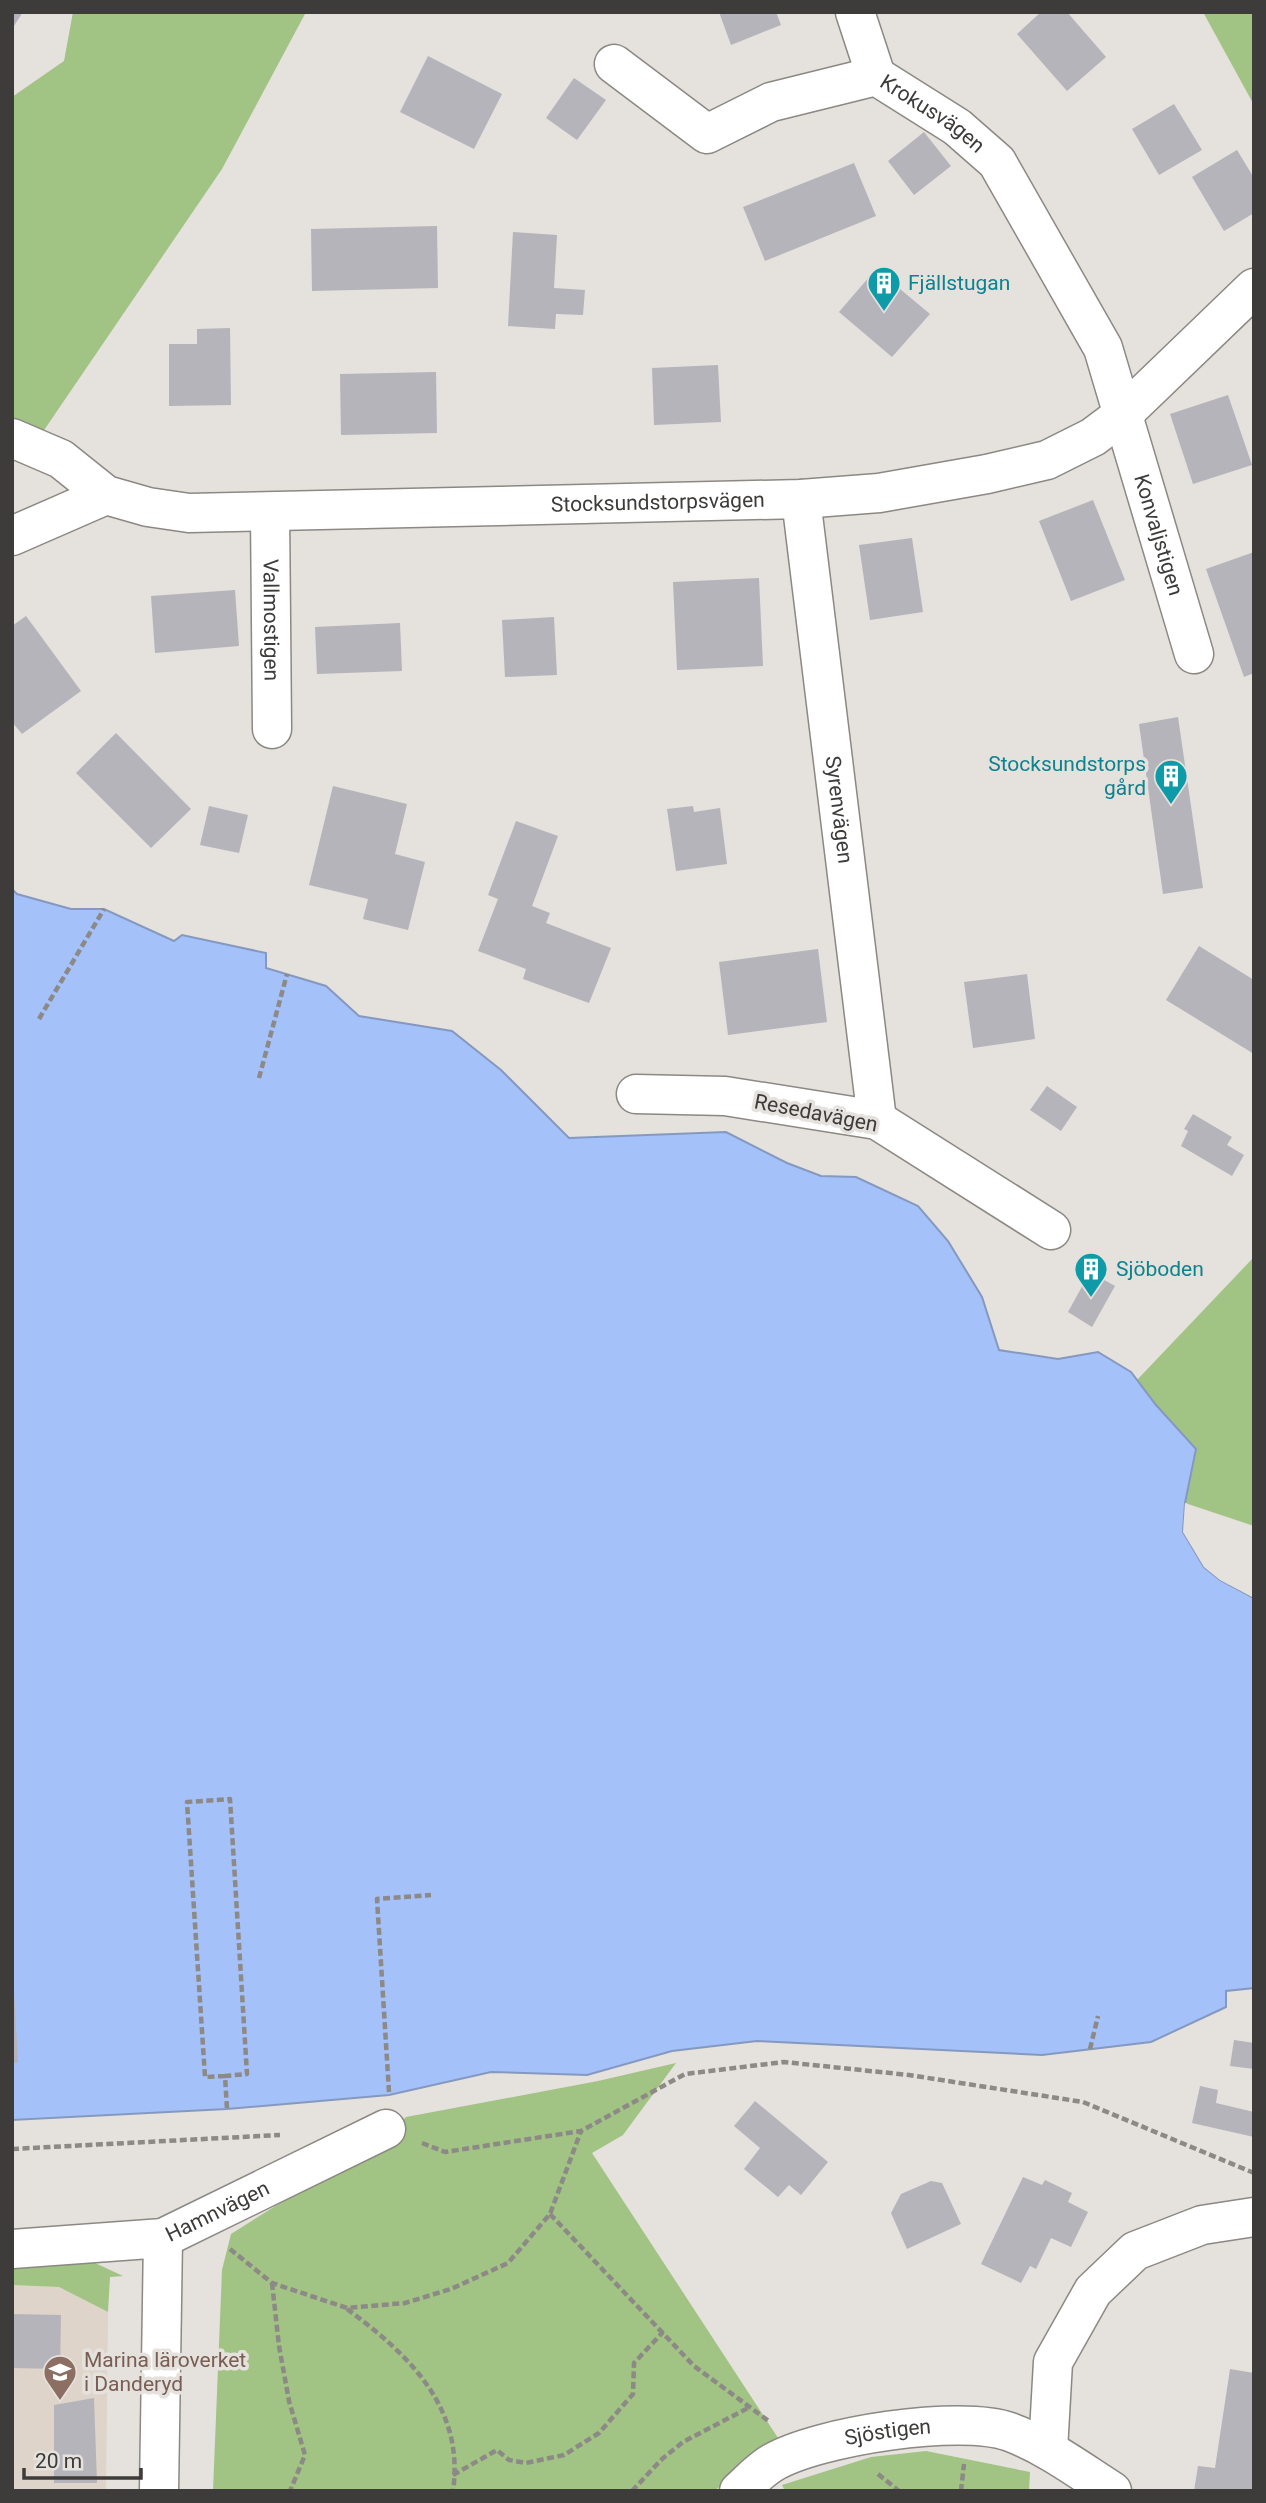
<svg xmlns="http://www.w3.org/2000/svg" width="1266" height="2503" font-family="Roboto,sans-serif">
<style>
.built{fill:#ded4c9}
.green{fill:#a1c384}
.water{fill:#a4c1f9;stroke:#8599c0;stroke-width:2}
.pier{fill:#e5e1dc}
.building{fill:#b5b4ba}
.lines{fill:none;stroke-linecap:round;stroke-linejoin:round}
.minor-casing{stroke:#8c8883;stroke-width:41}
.path{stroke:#8c8986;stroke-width:4.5;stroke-dasharray:7 3.5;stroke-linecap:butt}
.minor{stroke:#fff;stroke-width:38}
.labels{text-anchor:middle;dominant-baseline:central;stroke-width:7;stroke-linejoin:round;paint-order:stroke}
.street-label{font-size:21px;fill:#3e3c3a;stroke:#e5e1dc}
.culture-label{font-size:21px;fill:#0d838f;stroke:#e5e1dc;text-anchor:start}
.education-label{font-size:21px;fill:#785e54;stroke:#e5e1dc;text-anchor:start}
</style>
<rect width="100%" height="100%" fill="#e5e1dc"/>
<path class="built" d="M 12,2285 L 59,2287 L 108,2312 L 106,2491 L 12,2491 Z"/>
<g class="green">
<path d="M 73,12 L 306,12 L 222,169 L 38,439 L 12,427 L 12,97 L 64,61 Z"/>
<path d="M 1203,12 L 1254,12 L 1254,105 Z"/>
<path d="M 1254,1257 L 1254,1526 L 1185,1503 L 1196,1449 L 1156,1405 L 1137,1380 Z"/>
<path d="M 676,2063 L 623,2135 L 592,2153 L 780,2441 L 714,2491 L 213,2491 L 222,2270 L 231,2234 L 388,2135 L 406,2117 L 598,2081 Z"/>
<path d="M 95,2263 L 123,2276 L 110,2277 L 108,2312 L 59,2287 L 12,2285 L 12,2268 Z"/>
<path d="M 926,2451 L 1030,2472 L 1029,2491 L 785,2491 L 782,2485 L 871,2457 Z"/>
</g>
<path class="water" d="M 12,889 L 17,894 L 71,909 L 104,909 L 174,941 L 182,935 L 266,953 L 266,968 L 326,986 L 359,1016 L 452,1031 L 501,1070 L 569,1138 L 726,1132 L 787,1163 L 821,1176 L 856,1177 L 918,1206 L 948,1241 L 982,1297 L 999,1350 L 1058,1359 L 1098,1352 L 1131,1372 L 1156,1405 L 1196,1449 L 1185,1503 L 1183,1532 L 1204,1567 L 1220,1580 L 1254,1598 L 1254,1988 L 1226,1991 L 1226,2007 L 1151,2042 L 1042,2055 L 757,2041 L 672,2051 L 587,2075 L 491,2072 L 389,2095 L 227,2109 L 12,2120 Z"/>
<path class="pier" d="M 1185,1503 L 1188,1504 L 1187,1531 L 1206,1565 L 1222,1577 L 1254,1594 L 1254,1598 L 1220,1580 L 1204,1567 L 1183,1532 Z"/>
<g class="building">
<path d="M 12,12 L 23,12 L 12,29 Z"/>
<path d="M 719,12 L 776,12 L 781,25 L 731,45 Z"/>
<path d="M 1041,12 L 1067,12 L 1106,57 L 1067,91 L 1017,34 Z"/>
<path d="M 428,56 L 502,94 L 474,149 L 400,112 Z"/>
<path d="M 574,78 L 606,100 L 577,140 L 546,118 Z"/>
<path d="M 1174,104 L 1202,150 L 1159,175 L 1132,129 Z"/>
<path d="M 924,132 L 951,166 L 914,195 L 888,161 Z"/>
<path d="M 1237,150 L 1254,178 L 1254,213 L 1224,231 L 1192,177 Z"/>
<path d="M 854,163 L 876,216 L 765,261 L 743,207 Z"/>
<path d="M 437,226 L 438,288 L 312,291 L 311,229 Z"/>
<path d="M 513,232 L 557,235 L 554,288 L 585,290 L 583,315 L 556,314 L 555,329 L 508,326 Z"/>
<path d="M 876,269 L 930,314 L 892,357 L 839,312 Z"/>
<path d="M 230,328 L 231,405 L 169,406 L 169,344 L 197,344 L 197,329 Z"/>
<path d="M 718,365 L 721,422 L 654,425 L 652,368 Z"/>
<path d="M 436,372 L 437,433 L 341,435 L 340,374 Z"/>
<path d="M 1228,395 L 1252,465 L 1193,484 L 1170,414 Z"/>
<path d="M 1093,500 L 1125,580 L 1071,601 L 1039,521 Z"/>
<path d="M 912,538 L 923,612 L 870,620 L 859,545 Z"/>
<path d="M 1254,552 L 1254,673 L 1244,677 L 1206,569 Z"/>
<path d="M 759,578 L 763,666 L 677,670 L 673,582 Z"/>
<path d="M 235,590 L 239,646 L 155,653 L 151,596 Z"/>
<path d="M 26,616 L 81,691 L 22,734 L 12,722 L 12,626 Z"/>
<path d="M 554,617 L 557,675 L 505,677 L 502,620 Z"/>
<path d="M 400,623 L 402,671 L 317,674 L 315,627 Z"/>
<path d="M 1178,717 L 1203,888 L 1163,894 L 1139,724 Z"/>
<path d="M 116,733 L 191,809 L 151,848 L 76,773 Z"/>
<path d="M 333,786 L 407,804 L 395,854 L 425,862 L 408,930 L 363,919 L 368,899 L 309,885 Z"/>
<path d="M 209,806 L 248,815 L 239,853 L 200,845 Z"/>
<path d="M 693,806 L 694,812 L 720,808 L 727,864 L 676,871 L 667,809 Z"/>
<path d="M 516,821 L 558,836 L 532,906 L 550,913 L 546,923 L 611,948 L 589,1003 L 523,979 L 526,969 L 478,951 L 498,899 L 488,895 Z"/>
<path d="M 1199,946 L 1254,980 L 1254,1054 L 1166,1000 Z"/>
<path d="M 818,949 L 827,1022 L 728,1035 L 719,962 Z"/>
<path d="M 1027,974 L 1035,1039 L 973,1048 L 964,982 Z"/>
<path d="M 1047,1086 L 1077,1107 L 1061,1131 L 1030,1110 Z"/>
<path d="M 1193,1114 L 1232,1137 L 1227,1145 L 1244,1155 L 1232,1176 L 1181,1146 L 1188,1131 L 1184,1129 Z"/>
<path d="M 1090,1272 L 1115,1286 L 1092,1327 L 1068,1312 Z"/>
<path d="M 12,1990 L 14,1990 L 18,2063 L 12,2063 Z"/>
<path d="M 1234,2040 L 1254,2043 L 1254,2069 L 1230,2066 Z"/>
<path d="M 1200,2086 L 1218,2090 L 1216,2103 L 1254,2112 L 1254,2137 L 1192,2123 Z"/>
<path d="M 755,2101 L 828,2162 L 801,2195 L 789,2185 L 778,2197 L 744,2169 L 760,2148 L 734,2126 Z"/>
<path d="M 1023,2177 L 1042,2185 L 1045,2180 L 1072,2193 L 1068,2202 L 1088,2212 L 1071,2247 L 1051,2238 L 1036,2269 L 1030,2266 L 1021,2283 L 981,2264 Z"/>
<path d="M 931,2181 L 942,2183 L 961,2224 L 907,2249 L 891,2213 L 901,2194 Z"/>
<path d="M 12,2314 L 61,2315 L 60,2369 L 12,2368 Z"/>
<path d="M 1230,2369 L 1254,2373 L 1254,2491 L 1194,2491 L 1198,2466 L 1215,2468 Z"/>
<path d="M 94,2398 L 97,2483 L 54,2483 L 54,2405 Z"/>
</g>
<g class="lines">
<defs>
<g id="minor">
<path d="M 855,12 L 876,76"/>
<path id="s1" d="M 614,64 L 707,134 L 771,102 L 876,76 L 957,127 L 997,162 L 1103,348 L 1194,654"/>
<path id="s2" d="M 12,438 L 61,459 L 106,495 L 148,507 L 189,513 L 801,499 L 879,493 L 987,474 L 1047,460 L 1093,437 L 1121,416 L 1254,288"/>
<path id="s3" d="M 801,499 L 877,1120"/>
<path id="s4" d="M 270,512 L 272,729"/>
<path d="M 12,536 L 106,495"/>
<path d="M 636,1094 L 725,1096 L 877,1120 L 1051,1230"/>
<path id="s5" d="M 12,2249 L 163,2238 L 386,2129"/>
<path d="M 1048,2450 L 1053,2362 L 1093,2291 L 1135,2251 L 1202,2225 L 1254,2217"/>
<path d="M 159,2491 L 163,2238"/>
<path id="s6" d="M 739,2491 C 749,2482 760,2470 772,2463 C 817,2436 961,2414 1010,2432 C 1047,2446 1079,2470 1112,2491"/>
</g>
</defs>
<use href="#minor" class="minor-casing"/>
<g class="path">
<path d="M 39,1019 L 104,909"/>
<path d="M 259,1078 L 287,974"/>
<path d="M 1090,2049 L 1098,2016"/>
<path d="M 225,2076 L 205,2077 L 187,1802 L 230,1799 L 247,2074 L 225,2076 L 227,2109"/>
<path d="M 389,2092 L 377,1899 L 431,1895"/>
<path d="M 422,2143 L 445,2152 L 581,2131 L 685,2074 L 784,2062 L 909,2075 L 1083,2102 L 1254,2173"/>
<path d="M 12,2149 L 280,2135"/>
<path d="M 550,2214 L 694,2366 L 770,2422"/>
<path d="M 230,2249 L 272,2283 L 347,2308 L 405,2303 L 451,2289 L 508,2263 L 550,2214 L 581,2131"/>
<path d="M 272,2283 L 279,2346 L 289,2401 L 305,2455 L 290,2491"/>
<path d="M 347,2309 C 408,2354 465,2407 453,2491"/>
<path d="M 878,2474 L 899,2491"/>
<path d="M 453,2475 L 497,2450 L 509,2460 L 526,2463 L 564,2455 L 599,2433 L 633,2394 L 634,2363 L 663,2332"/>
<path d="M 632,2491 L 662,2459 L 683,2442 L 750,2407"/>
<path d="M 961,2491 L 964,2464"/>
</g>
<use href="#minor" class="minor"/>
</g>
<defs>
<symbol id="building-pin" viewBox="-11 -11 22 30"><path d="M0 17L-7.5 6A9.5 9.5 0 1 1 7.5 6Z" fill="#0f9aa8" stroke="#e5e1dc"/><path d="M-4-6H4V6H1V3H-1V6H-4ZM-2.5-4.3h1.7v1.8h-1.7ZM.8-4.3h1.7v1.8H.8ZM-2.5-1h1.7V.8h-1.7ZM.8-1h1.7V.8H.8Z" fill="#fff"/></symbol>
<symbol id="school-pin" viewBox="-11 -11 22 30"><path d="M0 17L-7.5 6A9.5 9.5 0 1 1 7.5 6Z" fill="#8d6e63" stroke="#e5e1dc"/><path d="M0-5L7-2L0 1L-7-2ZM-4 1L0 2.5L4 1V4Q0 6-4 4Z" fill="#fff"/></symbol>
</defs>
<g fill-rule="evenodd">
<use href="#building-pin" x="865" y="264" width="38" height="52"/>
<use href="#building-pin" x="1152" y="757" width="38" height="52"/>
<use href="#building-pin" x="1072" y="1250" width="38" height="52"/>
<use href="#school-pin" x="41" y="2353" width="38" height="52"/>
</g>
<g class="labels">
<g class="street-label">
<text stroke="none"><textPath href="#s1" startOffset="364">Krokusvägen</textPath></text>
<text stroke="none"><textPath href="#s2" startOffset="665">Stocksundstorpsvägen</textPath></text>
<text stroke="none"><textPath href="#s1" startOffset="854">Konvaljstigen</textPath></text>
<text stroke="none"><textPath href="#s4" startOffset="108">Vallmostigen</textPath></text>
<text stroke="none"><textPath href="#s3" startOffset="313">Syrenvägen</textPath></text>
<text transform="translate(816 1113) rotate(11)">Resedavägen</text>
<text stroke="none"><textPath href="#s5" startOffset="212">Hamnvägen</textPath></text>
<text stroke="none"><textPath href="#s6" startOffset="164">Sjöstigen</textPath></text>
</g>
<g class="culture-label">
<text x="908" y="283">Fjällstugan</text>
<text x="1146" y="764" text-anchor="end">Stocksundstorps<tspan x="1146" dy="24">gård</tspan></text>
<text x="1116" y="1269">Sjöboden</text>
</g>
<g class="education-label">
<text x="84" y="2360">Marina läroverket<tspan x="84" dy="24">i Danderyd</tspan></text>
</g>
</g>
<rect width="1266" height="2503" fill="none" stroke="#3e3c3a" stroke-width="28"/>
<path d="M24 2468v10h117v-10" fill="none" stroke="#3e3c3a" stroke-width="3.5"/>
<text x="35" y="2468" font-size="21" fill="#3e3c3a" stroke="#e5e1dc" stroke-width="5" paint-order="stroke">20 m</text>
</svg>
